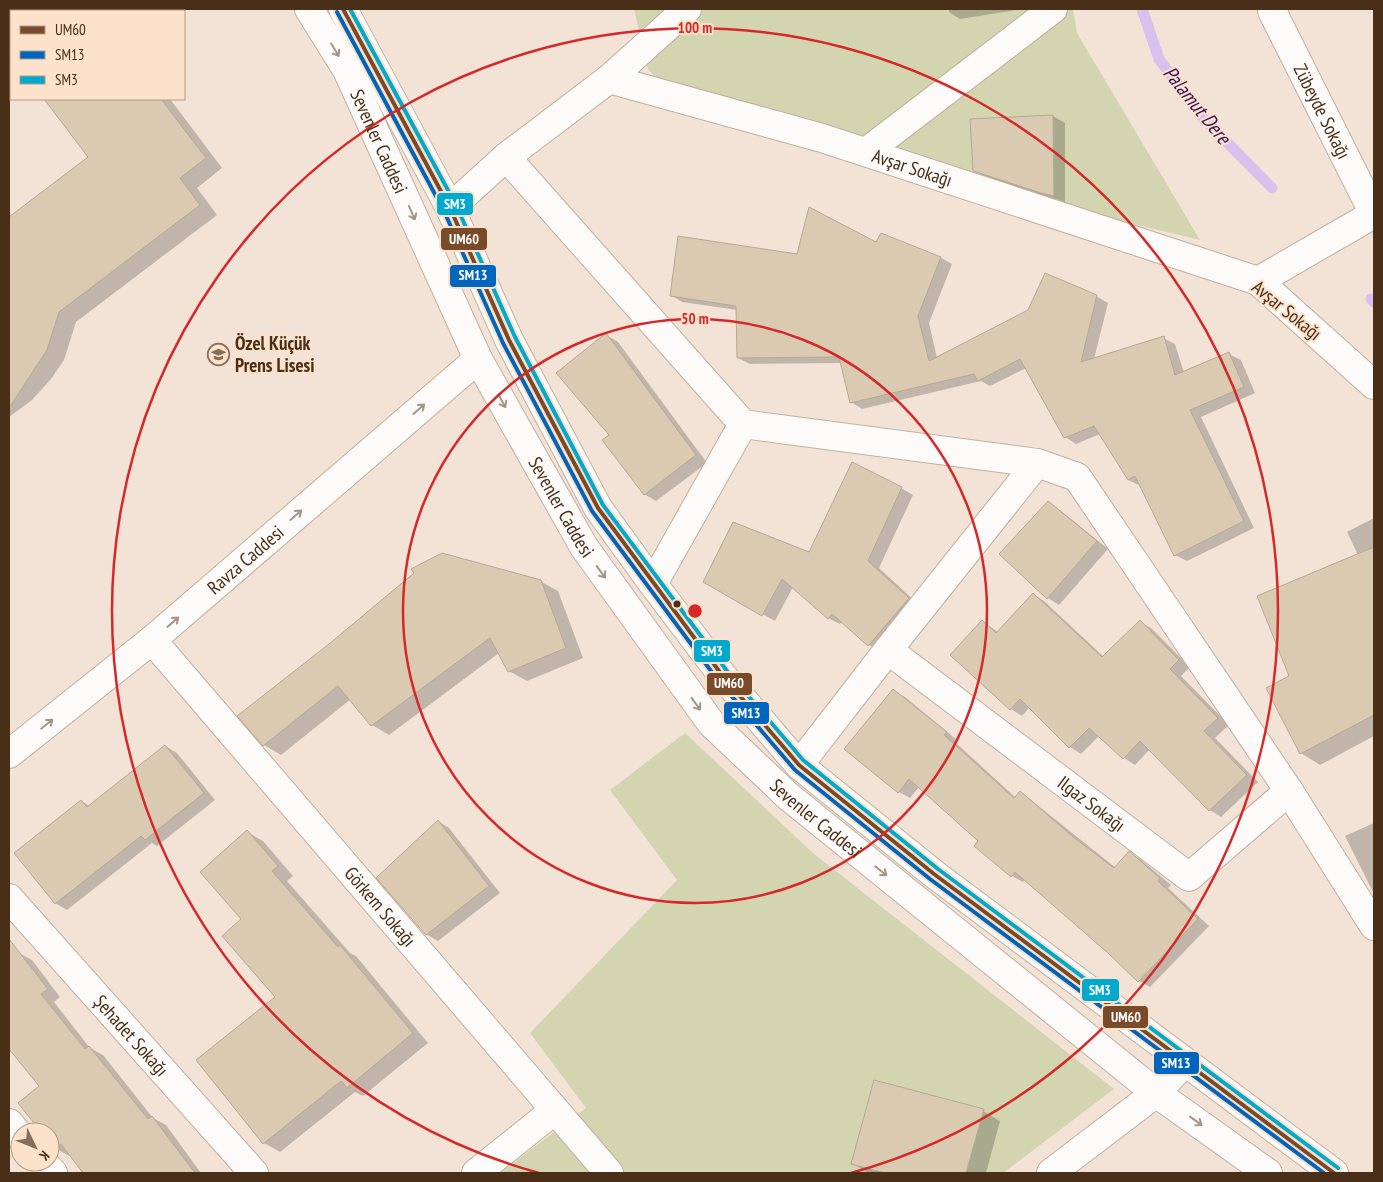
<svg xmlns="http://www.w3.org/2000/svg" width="1383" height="1182" font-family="'PT Sans Narrow',sans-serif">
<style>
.green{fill:#d3d5b1}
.shadow{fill:#0003}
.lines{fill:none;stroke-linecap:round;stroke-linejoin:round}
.stream{stroke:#d9c1ee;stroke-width:11}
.building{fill:#dacab1;stroke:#b6a893}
.minor-casing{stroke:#c2af9e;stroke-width:30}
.major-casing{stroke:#c2af9e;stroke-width:30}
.minor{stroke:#fdfbf9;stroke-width:28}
.major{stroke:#fdfbf9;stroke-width:28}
.bus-1-casing{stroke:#fde2cb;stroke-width:8}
.bus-2-casing{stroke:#fde2cb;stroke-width:8}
.bus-3-casing{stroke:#fde2cb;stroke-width:8}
.bus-1{stroke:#7a4b2a;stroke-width:4}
.bus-2{stroke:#0065bd;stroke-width:4}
.bus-3{stroke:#00a9ce;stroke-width:4}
.oneway{stroke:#a39588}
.ring{fill:none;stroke:#d62828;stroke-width:2.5}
.bus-dot{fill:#492f17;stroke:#fde2cb;stroke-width:2}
.labels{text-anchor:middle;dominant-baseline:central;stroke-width:4;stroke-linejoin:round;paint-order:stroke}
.street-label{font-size:19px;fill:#492f17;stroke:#fde2cb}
.poi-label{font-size:19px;font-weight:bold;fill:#492f17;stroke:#fde2cb;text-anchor:start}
.water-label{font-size:20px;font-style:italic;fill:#360e5b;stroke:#fde2cb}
.centre{fill:#d62828;stroke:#fde2cb;stroke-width:2.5}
.ring-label{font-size:15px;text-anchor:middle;font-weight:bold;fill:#d62828;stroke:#fde2cb;stroke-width:4;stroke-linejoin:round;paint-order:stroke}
.line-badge{stroke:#fde2cb;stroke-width:2}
.badge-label{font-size:14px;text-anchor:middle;font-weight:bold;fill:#fff}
</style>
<rect width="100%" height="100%" fill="#f2e3d6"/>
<g class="green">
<path d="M 634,9 L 1073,9 L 1077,33 L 1200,240 L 688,116 L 648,69 Z"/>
<path d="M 685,733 L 814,854 L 1114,1089 L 1003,1173 L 500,1173 L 586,1108 L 530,1033 L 677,880 L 610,790 Z"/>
</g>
<g class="shadow">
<path d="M 949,9 L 1022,9 L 960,19 L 949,12 Z"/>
<path d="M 46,99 L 170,99 L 222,168 L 197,188 L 217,215 L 76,322 L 64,360 L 51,379 L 32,400 L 9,417 L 9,219 L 90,157 Z"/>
<path d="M 1053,116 L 1065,123 L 1065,202 L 1054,199 L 986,177 L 974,170 Z"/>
<path d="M 882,235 L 941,258 L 952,264 L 929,323 L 937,358 L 1096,296 L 1108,303 L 1094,359 L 1163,338 L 1175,344 L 1184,373 L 1229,354 L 1241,360 L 1255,393 L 1201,417 L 1254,528 L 1187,561 L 1175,555 L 1141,486 L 1128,480 L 1100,434 L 1076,444 L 1065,437 L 1026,368 L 990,386 L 981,381 L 862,409 L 851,402 L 842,363 L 750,364 L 738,358 L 737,310 L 682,302 L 671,295 L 798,255 L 877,244 Z"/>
<path d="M 606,335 L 618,342 L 707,463 L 656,501 L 644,494 L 610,435 Z"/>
<path d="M 901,488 L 913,495 L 879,568 L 920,606 L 881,652 L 869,645 L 843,621 L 840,624 L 828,618 L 793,587 L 775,621 L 705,582 L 810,553 Z"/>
<path d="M 1048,503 L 1060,510 L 1108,549 L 1059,605 L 1048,598 Z"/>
<path d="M 1374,518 L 1374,736 L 1320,765 L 1301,753 L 1290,677 L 1358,555 L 1347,532 Z"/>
<path d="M 442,554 L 540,581 L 558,591 L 583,658 L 527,681 L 509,671 L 499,653 L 389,735 L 372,725 L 351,699 L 281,755 L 264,745 Z"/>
<path d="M 1033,594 L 1044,601 L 1104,657 L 1140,622 L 1151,628 L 1190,667 L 1181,676 L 1229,725 L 1215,738 L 1258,782 L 1221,817 L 1210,810 L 1150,749 L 1135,765 L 1124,758 L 1099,736 L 1081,754 L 1070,747 L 1030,707 L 1022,716 L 1011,709 L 982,621 L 998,632 Z"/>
<path d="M 893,691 L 905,697 L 957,740 L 955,742 L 1016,798 L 1020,793 L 1031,800 L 1116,868 L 1129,853 L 1140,859 L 1171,885 L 1168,888 L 1209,926 L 1150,987 L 1139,981 L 1110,953 L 1025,880 L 1023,882 L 1012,876 L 979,841 L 919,787 L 910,798 L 899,792 Z"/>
<path d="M 165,746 L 177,753 L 215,800 L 157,846 L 152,843 L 67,910 L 55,903 L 81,801 L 90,806 Z"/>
<path d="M 438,821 L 449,828 L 500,893 L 438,941 L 426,934 Z"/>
<path d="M 1374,823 L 1374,894 L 1345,836 Z"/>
<path d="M 247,832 L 263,841 L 293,876 L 287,881 L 350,953 L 356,956 L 428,1043 L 363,1096 L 355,1092 L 280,1152 L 264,1143 L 198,1060 L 277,997 L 243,919 Z"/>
<path d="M 9,946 L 16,955 L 19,953 L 32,960 L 60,997 L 54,1002 L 90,1048 L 103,1055 L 153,1118 L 166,1125 L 201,1173 L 84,1173 L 70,1154 L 69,1156 L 55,1148 L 50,1141 L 50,1132 L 43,1132 L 41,1087 L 9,1047 Z"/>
<path d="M 983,1111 L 1000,1121 L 986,1173 L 869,1173 L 853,1164 Z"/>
</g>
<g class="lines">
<g class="stream">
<path d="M 1142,9 L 1159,59 L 1202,117 L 1272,188"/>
<path d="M 1371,299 L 1374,302"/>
</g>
</g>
<g class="building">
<path d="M 44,99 L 161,99 L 206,158 L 180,178 L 200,205 L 59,312 L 47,350 L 9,408 L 9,217 L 88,157 Z"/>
<path d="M 1053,115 L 1054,196 L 1041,193 L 973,171 L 970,119 Z"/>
<path d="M 809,207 L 876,242 L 881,233 L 941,257 L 918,316 L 929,361 L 1028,310 L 1045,273 L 1097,295 L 1081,362 L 1164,336 L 1175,375 L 1229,352 L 1244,387 L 1190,410 L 1244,521 L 1174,556 L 1135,476 L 1128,480 L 1094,426 L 1064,438 L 1020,359 L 978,381 L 974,374 L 850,403 L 839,357 L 737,358 L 736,306 L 670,296 L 678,236 L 797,254 Z"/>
<path d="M 606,333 L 696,455 L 644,495 L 602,440 L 609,435 L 556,373 Z"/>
<path d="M 852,462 L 902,487 L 868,561 L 909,598 L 868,646 L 832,614 L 828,619 L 782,579 L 762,616 L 703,582 L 733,522 L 809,552 Z"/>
<path d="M 1048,501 L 1097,541 L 1047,599 L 999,554 Z"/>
<path d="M 1374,547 L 1374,715 L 1300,754 L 1266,688 L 1289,676 L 1257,596 Z"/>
<path d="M 442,553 L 541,580 L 566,648 L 508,672 L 490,638 L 371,726 L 338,686 L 263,746 L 237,716 L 329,644 L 414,573 L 411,569 Z"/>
<path d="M 1033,593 L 1102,657 L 1140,620 L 1179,660 L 1170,669 L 1218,718 L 1204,731 L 1247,775 L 1209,811 L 1140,741 L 1123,759 L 1089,728 L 1069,748 L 1020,699 L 1010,710 L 950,655 L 982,620 L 996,633 Z"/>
<path d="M 893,689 L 947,732 L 944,735 L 1014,798 L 1020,791 L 1072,836 L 1114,868 L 1129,851 L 1160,878 L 1158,881 L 1198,919 L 1138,982 L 1109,954 L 1015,872 L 1011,877 L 974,846 L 978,841 L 909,779 L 898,793 L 844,749 Z"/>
<path d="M 165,745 L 204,793 L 145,840 L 141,836 L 55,904 L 14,853 L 81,800 L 87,807 Z"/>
<path d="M 438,820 L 489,886 L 426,935 L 376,878 Z"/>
<path d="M 247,830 L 278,866 L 272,871 L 338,947 L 340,945 L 413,1033 L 347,1088 L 341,1081 L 263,1144 L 196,1060 L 275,997 L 222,936 L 241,919 L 200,872 Z"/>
<path d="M 9,939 L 48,989 L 41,994 L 85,1049 L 89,1046 L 148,1119 L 152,1116 L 195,1173 L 83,1173 L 61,1144 L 54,1149 L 50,1143 L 50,1132 L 41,1132 L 18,1103 L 39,1086 L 9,1049 Z"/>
<path d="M 874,1080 L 984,1109 L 966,1173 L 885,1173 L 851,1164 Z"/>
</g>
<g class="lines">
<defs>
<g id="minor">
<path id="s1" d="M 1274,9 L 1272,11 L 1374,214"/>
<path d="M 609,79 L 687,9"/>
<path d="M 866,152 L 1053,9"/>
<path d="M 506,157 L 743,424 L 1037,463 L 1077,477 L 1289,791 L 1374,926"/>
<path id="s2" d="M 450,208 L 506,157 L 609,79 L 822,138 L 1258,281 L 1374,385"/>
<path d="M 1258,281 L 1374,214"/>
<path d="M 653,584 L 743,424"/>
<path id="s3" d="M 152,640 L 609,1173"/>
<path id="s4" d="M 888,650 L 1189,877 L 1289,791"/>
<path id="s5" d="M 9,754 L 152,640 L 478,359"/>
<path d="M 799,765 L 888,650 L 1037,463"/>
<path id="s6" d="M 9,898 L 254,1173"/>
<path d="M 9,1123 L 20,1136"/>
<path d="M 43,1162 L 53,1173"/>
<path d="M 476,1173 L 555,1110"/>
<path d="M 1051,1173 L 1156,1093 L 1185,1062"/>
</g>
<g id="major">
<path id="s7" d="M 309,9 L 347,70 L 478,359 L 514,423 L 584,547 L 711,723 L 789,797 L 1156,1093 L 1268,1173"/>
<path d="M 343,9 L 450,208 L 509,340 L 598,508 L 653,584 L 722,675 L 799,765 L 934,874 L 1334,1173"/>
</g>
</defs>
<use href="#minor" class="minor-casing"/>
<use href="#major" class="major-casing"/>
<use href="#minor" class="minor"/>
<use href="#major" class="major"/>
<defs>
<path id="bus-1" d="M 343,9 L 450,208 L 509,340 L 598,508 L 722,675 L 799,765 L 934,874 L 1334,1173"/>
<path id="bus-2" d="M 337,12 L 444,211 L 503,343 L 592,511 L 717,679 L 795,770 L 930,879 L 1324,1173"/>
<path id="bus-3" d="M 350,9 L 456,205 L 515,337 L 603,505 L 727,671 L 803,760 L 938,869 L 1338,1168"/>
</defs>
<use href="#bus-1" class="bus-1-casing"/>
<use href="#bus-2" class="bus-2-casing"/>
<use href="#bus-3" class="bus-3-casing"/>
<use href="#bus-1" class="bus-1"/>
<use href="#bus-2" class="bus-2"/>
<use href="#bus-3" class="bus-3"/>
</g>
<defs><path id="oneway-shaft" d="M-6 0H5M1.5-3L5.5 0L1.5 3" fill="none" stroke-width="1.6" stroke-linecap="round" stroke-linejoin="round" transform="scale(1.25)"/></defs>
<g class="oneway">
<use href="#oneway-shaft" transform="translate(335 50) rotate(59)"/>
<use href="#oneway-shaft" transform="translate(412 213) rotate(66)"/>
<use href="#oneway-shaft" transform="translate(502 401) rotate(61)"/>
<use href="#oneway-shaft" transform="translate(419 409) rotate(-41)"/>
<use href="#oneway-shaft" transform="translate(296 515) rotate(-41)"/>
<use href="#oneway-shaft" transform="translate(601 572) rotate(54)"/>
<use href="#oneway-shaft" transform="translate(173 622) rotate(-41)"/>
<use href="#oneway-shaft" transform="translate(696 704) rotate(54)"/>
<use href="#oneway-shaft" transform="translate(47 724) rotate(-39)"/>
<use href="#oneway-shaft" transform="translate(881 871) rotate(39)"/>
<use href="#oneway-shaft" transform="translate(1196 1121) rotate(36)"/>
</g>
<g class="ring">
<circle cx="695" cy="611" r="292"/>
<path d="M539 1173A583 583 0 1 1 851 1173"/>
</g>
<defs>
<symbol id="school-ring" viewBox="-11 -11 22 22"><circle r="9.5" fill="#fde2cb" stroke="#846e5a" stroke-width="1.5"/><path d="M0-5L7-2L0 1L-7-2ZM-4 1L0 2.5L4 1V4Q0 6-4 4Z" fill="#846e5a"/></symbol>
</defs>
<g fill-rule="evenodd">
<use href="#school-ring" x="206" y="342" width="25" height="25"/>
</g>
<circle class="bus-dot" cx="677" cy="604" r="4.5"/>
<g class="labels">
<g class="street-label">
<text stroke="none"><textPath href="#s1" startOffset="115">Zübeyde Sokağı</textPath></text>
<text stroke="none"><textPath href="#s7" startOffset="150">Sevenler Caddesi</textPath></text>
<text stroke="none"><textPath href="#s2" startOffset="521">Avşar Sokağı</textPath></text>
<text transform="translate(1287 310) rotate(39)">Avşar Sokağı</text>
<text stroke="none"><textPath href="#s7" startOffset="559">Sevenler Caddesi</textPath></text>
<text stroke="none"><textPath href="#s5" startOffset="306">Ravza Caddesi</textPath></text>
<text stroke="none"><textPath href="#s4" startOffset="255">Ilgaz Sokağı</textPath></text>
<text stroke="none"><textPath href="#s7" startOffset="964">Sevenler Caddesi</textPath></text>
<text stroke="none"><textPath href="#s3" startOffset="351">Görkem Sokağı</textPath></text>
<text stroke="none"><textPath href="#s6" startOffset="184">Şehadet Sokağı</textPath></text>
</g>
<g class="poi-label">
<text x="235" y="343">Özel Küçük<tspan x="235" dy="22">Prens Lisesi</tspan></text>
</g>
<g class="water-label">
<text transform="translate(1197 105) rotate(51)">Palamut Dere</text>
</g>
</g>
<circle cx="695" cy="611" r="8" class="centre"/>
<g class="ring-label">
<text x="695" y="33">100 m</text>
<text x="695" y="324">50 m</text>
</g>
<g class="line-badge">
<rect x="436" y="192" width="38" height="24" rx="5" fill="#00a9ce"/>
<rect x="440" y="227" width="48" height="24" rx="5" fill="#7a4b2a"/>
<rect x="449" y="264" width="48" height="24" rx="5" fill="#0065bd"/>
<rect x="693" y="639" width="38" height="24" rx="5" fill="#00a9ce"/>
<rect x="706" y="672" width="47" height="24" rx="5" fill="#7a4b2a"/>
<rect x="723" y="701" width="47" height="24" rx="5" fill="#0065bd"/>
<rect x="1081" y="978" width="39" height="24" rx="5" fill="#00a9ce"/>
<rect x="1102" y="1005" width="47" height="24" rx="5" fill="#7a4b2a"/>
<rect x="1153" y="1051" width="47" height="24" rx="5" fill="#0065bd"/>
</g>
<g class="badge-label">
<text x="455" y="209">SM3</text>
<text x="464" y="244">UM60</text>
<text x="473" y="280">SM13</text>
<text x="712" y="656">SM3</text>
<text x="729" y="688">UM60</text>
<text x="746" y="718">SM13</text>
<text x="1100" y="995">SM3</text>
<text x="1126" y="1022">UM60</text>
<text x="1176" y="1068">SM13</text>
</g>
<rect width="1383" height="1182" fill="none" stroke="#492f17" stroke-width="20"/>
<rect x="10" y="10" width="175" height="90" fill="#fde2cb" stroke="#b59a83"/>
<rect x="20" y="26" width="25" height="8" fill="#7a4b2a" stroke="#b59a83"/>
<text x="55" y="35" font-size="15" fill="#492f17">UM60</text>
<rect x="20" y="51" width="25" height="8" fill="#0065bd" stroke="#b59a83"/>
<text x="55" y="60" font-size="15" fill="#492f17">SM13</text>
<rect x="20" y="76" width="25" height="8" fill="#00a9ce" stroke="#b59a83"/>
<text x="55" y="85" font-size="15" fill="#492f17">SM3</text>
<g transform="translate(35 1147) rotate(133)"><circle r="24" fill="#fde2cb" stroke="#b59a83"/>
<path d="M0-4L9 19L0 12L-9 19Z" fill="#846e5a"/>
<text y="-8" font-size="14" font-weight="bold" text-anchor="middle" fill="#492f17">K</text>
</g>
</svg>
